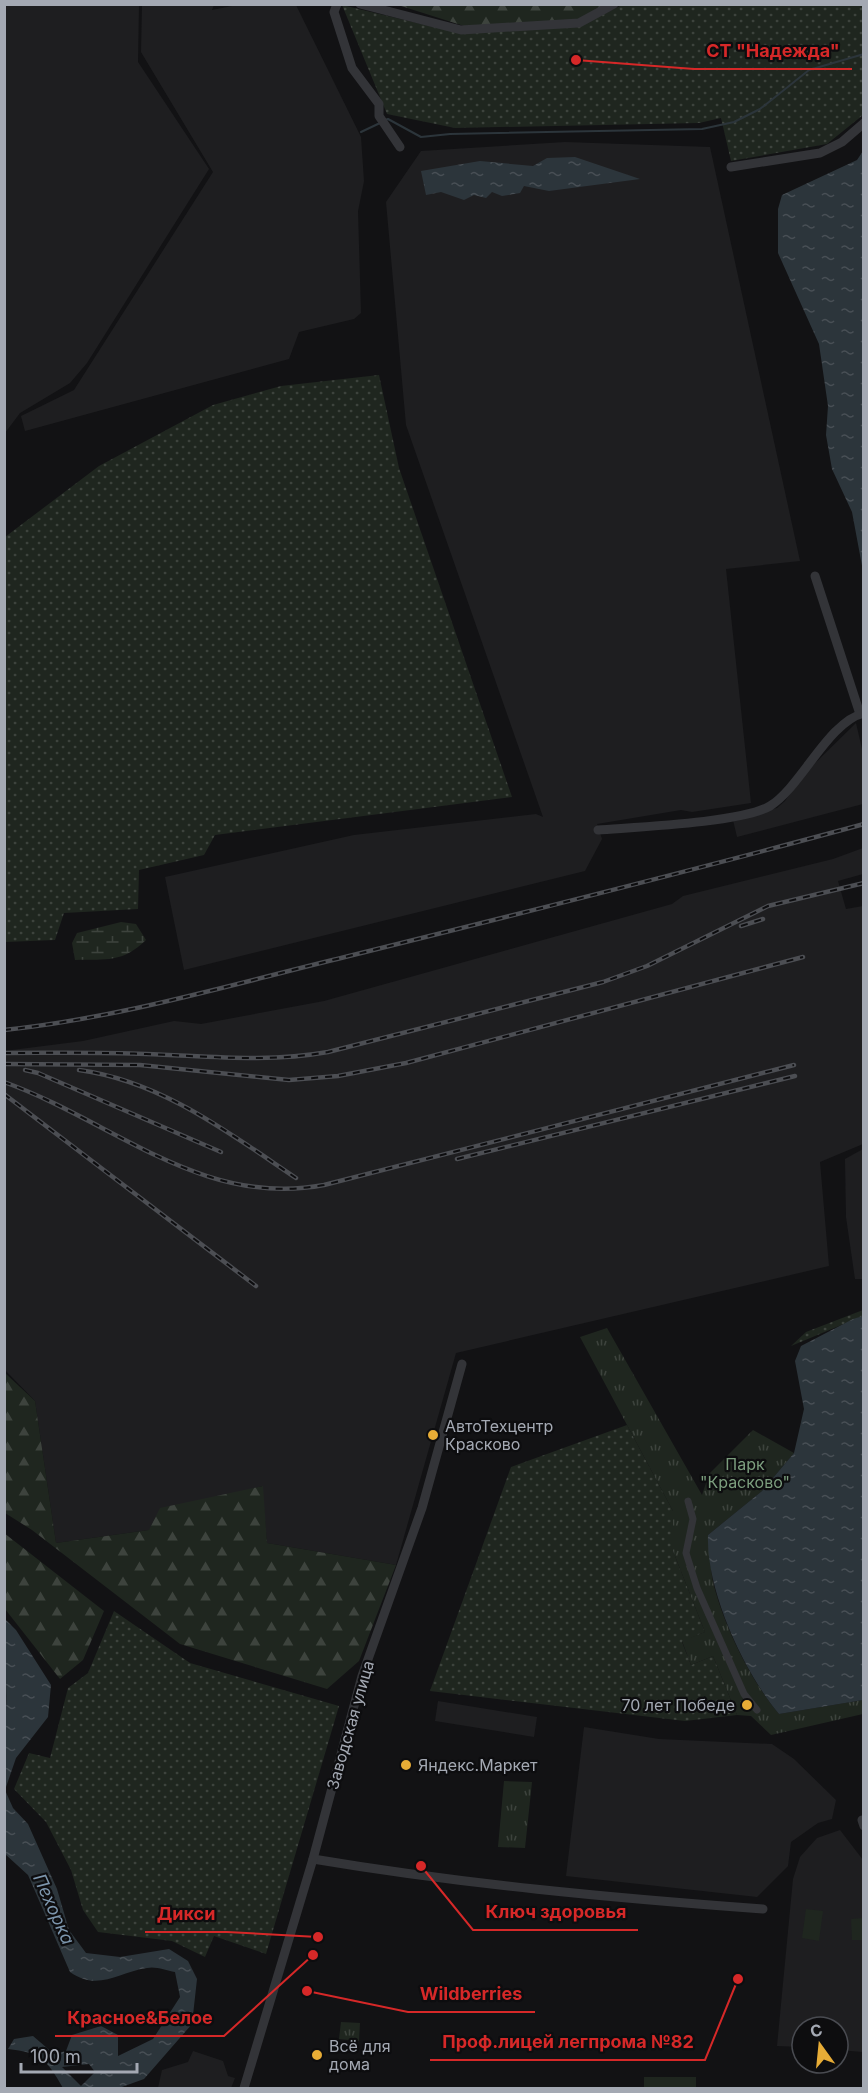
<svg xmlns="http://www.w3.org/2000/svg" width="868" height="2093" font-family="Inter,sans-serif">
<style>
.built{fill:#1e1e20}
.grass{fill:url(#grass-dots)}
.forest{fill:url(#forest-firs)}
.wetland{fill:url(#wetland-marsh)}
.park{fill:url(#park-tufts)}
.pitch{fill:#1f261f}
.water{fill:url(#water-ripples);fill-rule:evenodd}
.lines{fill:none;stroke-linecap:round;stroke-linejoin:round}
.stream{stroke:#2c353b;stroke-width:2}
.pedestrian{stroke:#333438;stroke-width:7}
.minor{stroke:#333438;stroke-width:9}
.rail-casing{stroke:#4c4e53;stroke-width:4.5}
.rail{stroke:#0d0d0f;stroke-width:2;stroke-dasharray:7;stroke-linecap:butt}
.poi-dot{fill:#e7ac36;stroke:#0d0d0f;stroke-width:2}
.labels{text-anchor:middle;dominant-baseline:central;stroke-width:4.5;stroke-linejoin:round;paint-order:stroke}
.poi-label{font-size:16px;fill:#a4a9b3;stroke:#0d0d0f;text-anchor:start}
.park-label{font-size:16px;fill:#7c9e7e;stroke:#0d0d0f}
.street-label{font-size:16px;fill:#a4a9b3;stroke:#0d0d0f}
.water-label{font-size:18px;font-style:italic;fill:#7d96ad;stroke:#0d0d0f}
.leader{fill:none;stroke:#d62828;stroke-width:2}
.callout-dot{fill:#d62828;stroke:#0d0d0f;stroke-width:2}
.callout-label{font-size:18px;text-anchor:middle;font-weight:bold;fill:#d62828;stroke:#0d0d0f;stroke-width:4.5;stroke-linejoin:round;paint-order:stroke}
</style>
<defs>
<pattern id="grass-dots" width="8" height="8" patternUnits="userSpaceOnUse" patternTransform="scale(1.5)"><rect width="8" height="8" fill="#1f261f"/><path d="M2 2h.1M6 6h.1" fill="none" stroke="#3d433d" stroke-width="1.8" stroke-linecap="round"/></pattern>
<pattern id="forest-firs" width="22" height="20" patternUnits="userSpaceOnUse" patternTransform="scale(1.5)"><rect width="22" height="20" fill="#1f261f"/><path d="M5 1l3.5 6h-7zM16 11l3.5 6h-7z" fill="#3d433d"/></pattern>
<pattern id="wetland-marsh" width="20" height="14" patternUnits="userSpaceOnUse" patternTransform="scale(1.5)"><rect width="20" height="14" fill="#1f261f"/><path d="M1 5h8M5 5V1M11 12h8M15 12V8" fill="none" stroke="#3d433d"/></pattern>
<pattern id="park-tufts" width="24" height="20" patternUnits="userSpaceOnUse" patternTransform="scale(1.5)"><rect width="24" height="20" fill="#1f261f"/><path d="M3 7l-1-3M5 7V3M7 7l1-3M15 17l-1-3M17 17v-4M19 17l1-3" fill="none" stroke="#3d433d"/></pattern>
<pattern id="water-ripples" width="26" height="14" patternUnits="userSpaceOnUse" patternTransform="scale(1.5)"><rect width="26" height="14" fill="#2c353b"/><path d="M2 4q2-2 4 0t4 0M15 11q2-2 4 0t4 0" fill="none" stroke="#484f55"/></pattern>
</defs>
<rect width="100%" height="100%" fill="#121214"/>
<g class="built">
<path d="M 5,4 L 139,5 L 138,62 L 209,169 L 87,363 L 70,383 L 20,413 L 5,433 Z"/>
<path d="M 142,5 L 214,5 L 212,10 L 237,5 L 296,5 L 361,137 L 364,181 L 358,211 L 361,313 L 354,319 L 299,332 L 289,359 L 25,431 L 21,416 L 74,390 L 213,172 L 141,52 Z"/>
<path d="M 565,142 L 710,147 L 800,561 L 726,569 L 751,803 L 692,812 L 681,810 L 597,824 L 602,839 L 585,871 L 184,970 L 165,877 L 354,835 L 536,814 L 543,817 L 406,425 L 386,202 L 421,151 Z"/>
<path d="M 856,723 L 863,753 L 863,804 L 737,837 L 733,820 L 777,808 L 785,801 L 803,775 Z"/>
<path d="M 863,848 L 863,874 L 838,881 L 846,909 L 863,906 L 863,1144 L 820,1162 L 829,1266 L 456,1353 L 396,1565 L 267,1543 L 262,1486 L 149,1530 L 56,1543 L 35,1401 L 5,1370 L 4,1051 L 83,1041 L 174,1021 L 201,1024 L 324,1001 L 672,904 L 683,896 L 833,859 Z"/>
<path d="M 863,1149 L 864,1279 L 855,1279 L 846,1217 L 845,1159 Z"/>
<path d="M 438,1701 L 537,1717 L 534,1737 L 435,1721 Z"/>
<path d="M 584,1727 L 659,1739 L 772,1744 L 794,1759 L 836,1800 L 832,1819 L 818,1823 L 791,1842 L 788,1866 L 757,1897 L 566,1876 Z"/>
<path d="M 840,1830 L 863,1860 L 863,2052 L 838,2050 L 838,2027 L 802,2027 L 802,2047 L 777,2046 L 793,1879 L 800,1857 L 817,1838 Z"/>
<path d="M 193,2051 L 223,2061 L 228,2076 L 235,2078 L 231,2088 L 158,2088 L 162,2070 L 188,2062 Z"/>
</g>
<g class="grass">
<path d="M 342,5 L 459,33 L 578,27 L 622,5 L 863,5 L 863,115 L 827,144 L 731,161 L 721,118 L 699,123 L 455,128 L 387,114 Z"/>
<path d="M 379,375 L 399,468 L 512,797 L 215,835 L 204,855 L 139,870 L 138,909 L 64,913 L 55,940 L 5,942 L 5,537 L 99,466 L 213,405 L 281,386 Z"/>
<path d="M 863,1310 L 863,1316 L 791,1346 L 806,1332 Z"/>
<path d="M 627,1425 L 673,1511 L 673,1551 L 705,1632 L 682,1642 L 691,1665 L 713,1656 L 737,1715 L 685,1721 L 430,1691 L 511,1467 Z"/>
<path d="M 114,1611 L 190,1663 L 339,1706 L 266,1954 L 214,1936 L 205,1957 L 172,1941 L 98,1932 L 83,1910 L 71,1870 L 46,1822 L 14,1789 L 29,1753 L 50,1758 L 68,1688 L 88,1673 Z"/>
</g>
<g class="forest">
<path d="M 398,5 L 606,5 L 576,20 L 464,26 Z"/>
<path d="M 5,1373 L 35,1401 L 56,1543 L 149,1530 L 160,1508 L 263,1486 L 267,1543 L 396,1565 L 359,1661 L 327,1689 L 180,1644 L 32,1530 L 5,1513 Z"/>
<path d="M 4,1533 L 104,1611 L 83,1660 L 60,1679 L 5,1609 Z"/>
</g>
<path class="wetland" d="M 121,922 L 136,924 L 146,940 C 122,963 107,959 75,960 L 72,943 L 77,933 Z"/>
<g class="park">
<path d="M 607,1328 L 702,1495 L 709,1474 L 753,1430 L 794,1453 L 762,1491 L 708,1535 C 710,1552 710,1570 714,1586 C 725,1628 751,1681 779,1714 L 863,1700 L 863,1714 L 771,1735 L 751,1716 L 737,1715 L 713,1656 L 691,1665 L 682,1641 L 705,1632 L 673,1551 L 673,1511 L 580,1337 Z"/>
<path d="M 504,1781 L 532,1782 L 525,1848 L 498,1847 Z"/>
<path d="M 341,2022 L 360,2023 L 359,2041 L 339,2039 Z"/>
</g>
<g class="pitch">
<path d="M 806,1909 L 823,1911 L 819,1941 L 802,1938 Z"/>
<path d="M 863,1918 L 863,1940 L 852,1940 L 851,1919 Z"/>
<rect x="644" y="2077" width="52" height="11"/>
</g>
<g class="water">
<path d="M 863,151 L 863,571 L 852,512 L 832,469 L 826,435 L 828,406 L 819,344 L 778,253 L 778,209 L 782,195 L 857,160 Z"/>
<path d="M 575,157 L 640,179 L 549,191 L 524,186 L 520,193 L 502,196 L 492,192 L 486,198 L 474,195 L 464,200 L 441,192 L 426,195 L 421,171 L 480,161 L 533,166 L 547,158 Z"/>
<path d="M 863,1316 L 863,1700 L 779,1714 C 744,1672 706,1591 708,1535 L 762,1491 L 794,1453 L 804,1409 L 795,1361 L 801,1346 L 853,1319 Z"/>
<path d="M 5,1619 L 16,1630 L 51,1685 L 48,1717 L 16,1758 L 5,1790 L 13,1808 L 28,1824 L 57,1889 L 69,1930 L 86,1953 L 120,1957 L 169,1949 L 188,1961 L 197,1979 L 192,2024 L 144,2079 L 119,2088 L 63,2088 C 48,2061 40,2052 8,2049 L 14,2039 L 33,2036 L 54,2054 L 66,2051 L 72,2035 L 101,2026 L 118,2035 L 118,2056 L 153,2039 L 180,1997 L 175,1972 C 166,1970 155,1966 147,1968 C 118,1972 98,1992 70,1972 L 28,1875 L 5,1854 L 4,1723 C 9,1716 4,1636 5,1619 ZM 89,2064 L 95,2072 L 81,2086 L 62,2067 Z"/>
</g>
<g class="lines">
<g class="stream">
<path d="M 385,120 L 388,119 L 421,137 L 450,134 L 702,129 L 734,122 L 760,109 L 809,70 L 864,54"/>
<path d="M 361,132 L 380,123"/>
</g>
<path class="pedestrian" d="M 688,1501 L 693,1519 L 686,1553 L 697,1588 L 744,1694 L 757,1710"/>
<g class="minor">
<path d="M 337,4 L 334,12 L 352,68 L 379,104 L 379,116 L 400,147"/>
<path d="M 360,4 L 461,30 L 579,23 L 614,4"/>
<path d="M 731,167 L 820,153 L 842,142 L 864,123"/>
<path d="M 815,576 L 860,714"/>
<path d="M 598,830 C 635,827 741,823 770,806 C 801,787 828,722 864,713"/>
<path d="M 862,1820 L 864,1826"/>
<path d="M 313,1859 C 462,1884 612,1898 763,1909"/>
<path d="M 244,2088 L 313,1859 L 362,1676 L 422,1508 L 462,1364"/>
</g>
<defs>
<g id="rail">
<path d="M 741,926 L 763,919"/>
<path d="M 4,1030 C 120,1018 233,984 345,957 C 519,914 691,871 864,824"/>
<path d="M 4,1053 C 52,1053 99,1052 146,1054 C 208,1056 266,1063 328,1052 L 603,982 L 647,966 L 768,906 L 864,883"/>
<path d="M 4,1064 L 140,1065 L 289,1080 L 338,1076 L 406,1063 L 803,957"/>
<path d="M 25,1070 L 38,1073 L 221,1152"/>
<path d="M 79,1070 C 161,1081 229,1133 296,1178"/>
<path d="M 4,1082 C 113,1121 201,1208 324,1185 L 794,1065"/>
<path d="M 4,1094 L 256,1286"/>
<path d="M 457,1159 L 795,1076"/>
</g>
</defs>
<use href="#rail" class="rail-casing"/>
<use href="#rail" class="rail"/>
</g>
<g class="poi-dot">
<circle cx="433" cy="1435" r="6"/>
<circle cx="747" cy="1705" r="6"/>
<circle cx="406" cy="1765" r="6"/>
<circle cx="317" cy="2055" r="6"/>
</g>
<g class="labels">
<g class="poi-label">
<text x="445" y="1426">АвтоТехцентр<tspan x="445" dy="18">Красково</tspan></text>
<text x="735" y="1705" text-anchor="end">70 лет Победе</text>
<text x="418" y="1765">Яндекс.Маркет</text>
<text x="329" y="2046">Всё для<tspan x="329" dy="18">дома</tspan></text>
</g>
<g class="park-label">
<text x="745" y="1464">Парк<tspan x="745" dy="18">"Красково"</tspan></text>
</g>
<g class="street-label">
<text transform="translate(350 1725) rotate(-74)">Заводская улица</text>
</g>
<g class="water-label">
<text transform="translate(54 1909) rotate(66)">Пехорка</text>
</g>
</g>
<path class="leader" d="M576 60L694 69H852M421 1866L473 1930H638M318 1937L227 1932H145M307 1991L408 2012H535M313 1955L224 2036H55M738 1979L705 2060H430"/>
<g class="callout-dot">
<circle cx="576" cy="60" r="6"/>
<circle cx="421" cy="1866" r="6"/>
<circle cx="318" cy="1937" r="6"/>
<circle cx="307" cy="1991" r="6"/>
<circle cx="313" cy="1955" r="6"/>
<circle cx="738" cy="1979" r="6"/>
</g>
<g class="callout-label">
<text x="773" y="57">СТ "Надежда"</text>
<text x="556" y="1918">Ключ здоровья</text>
<text x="186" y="1920">Дикси</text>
<text x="471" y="2000">Wildberries</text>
<text x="140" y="2024">Красное&amp;Белое</text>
<text x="568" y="2048">Проф.лицей легпрома №82</text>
</g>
<rect width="868" height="2093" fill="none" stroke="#a4a9b3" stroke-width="12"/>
<g transform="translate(820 2045) rotate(345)"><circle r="28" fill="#0d0d0f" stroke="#494b51" stroke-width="1.5"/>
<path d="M0-4.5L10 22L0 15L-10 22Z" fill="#e7ac36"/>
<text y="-9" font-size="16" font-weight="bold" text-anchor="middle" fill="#a4a9b3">С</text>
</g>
<path d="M21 2063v9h116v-9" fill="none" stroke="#a4a9b3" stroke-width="3"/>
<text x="30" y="2063" font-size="18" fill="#a4a9b3" stroke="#0d0d0f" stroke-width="4.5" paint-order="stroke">100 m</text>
</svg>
